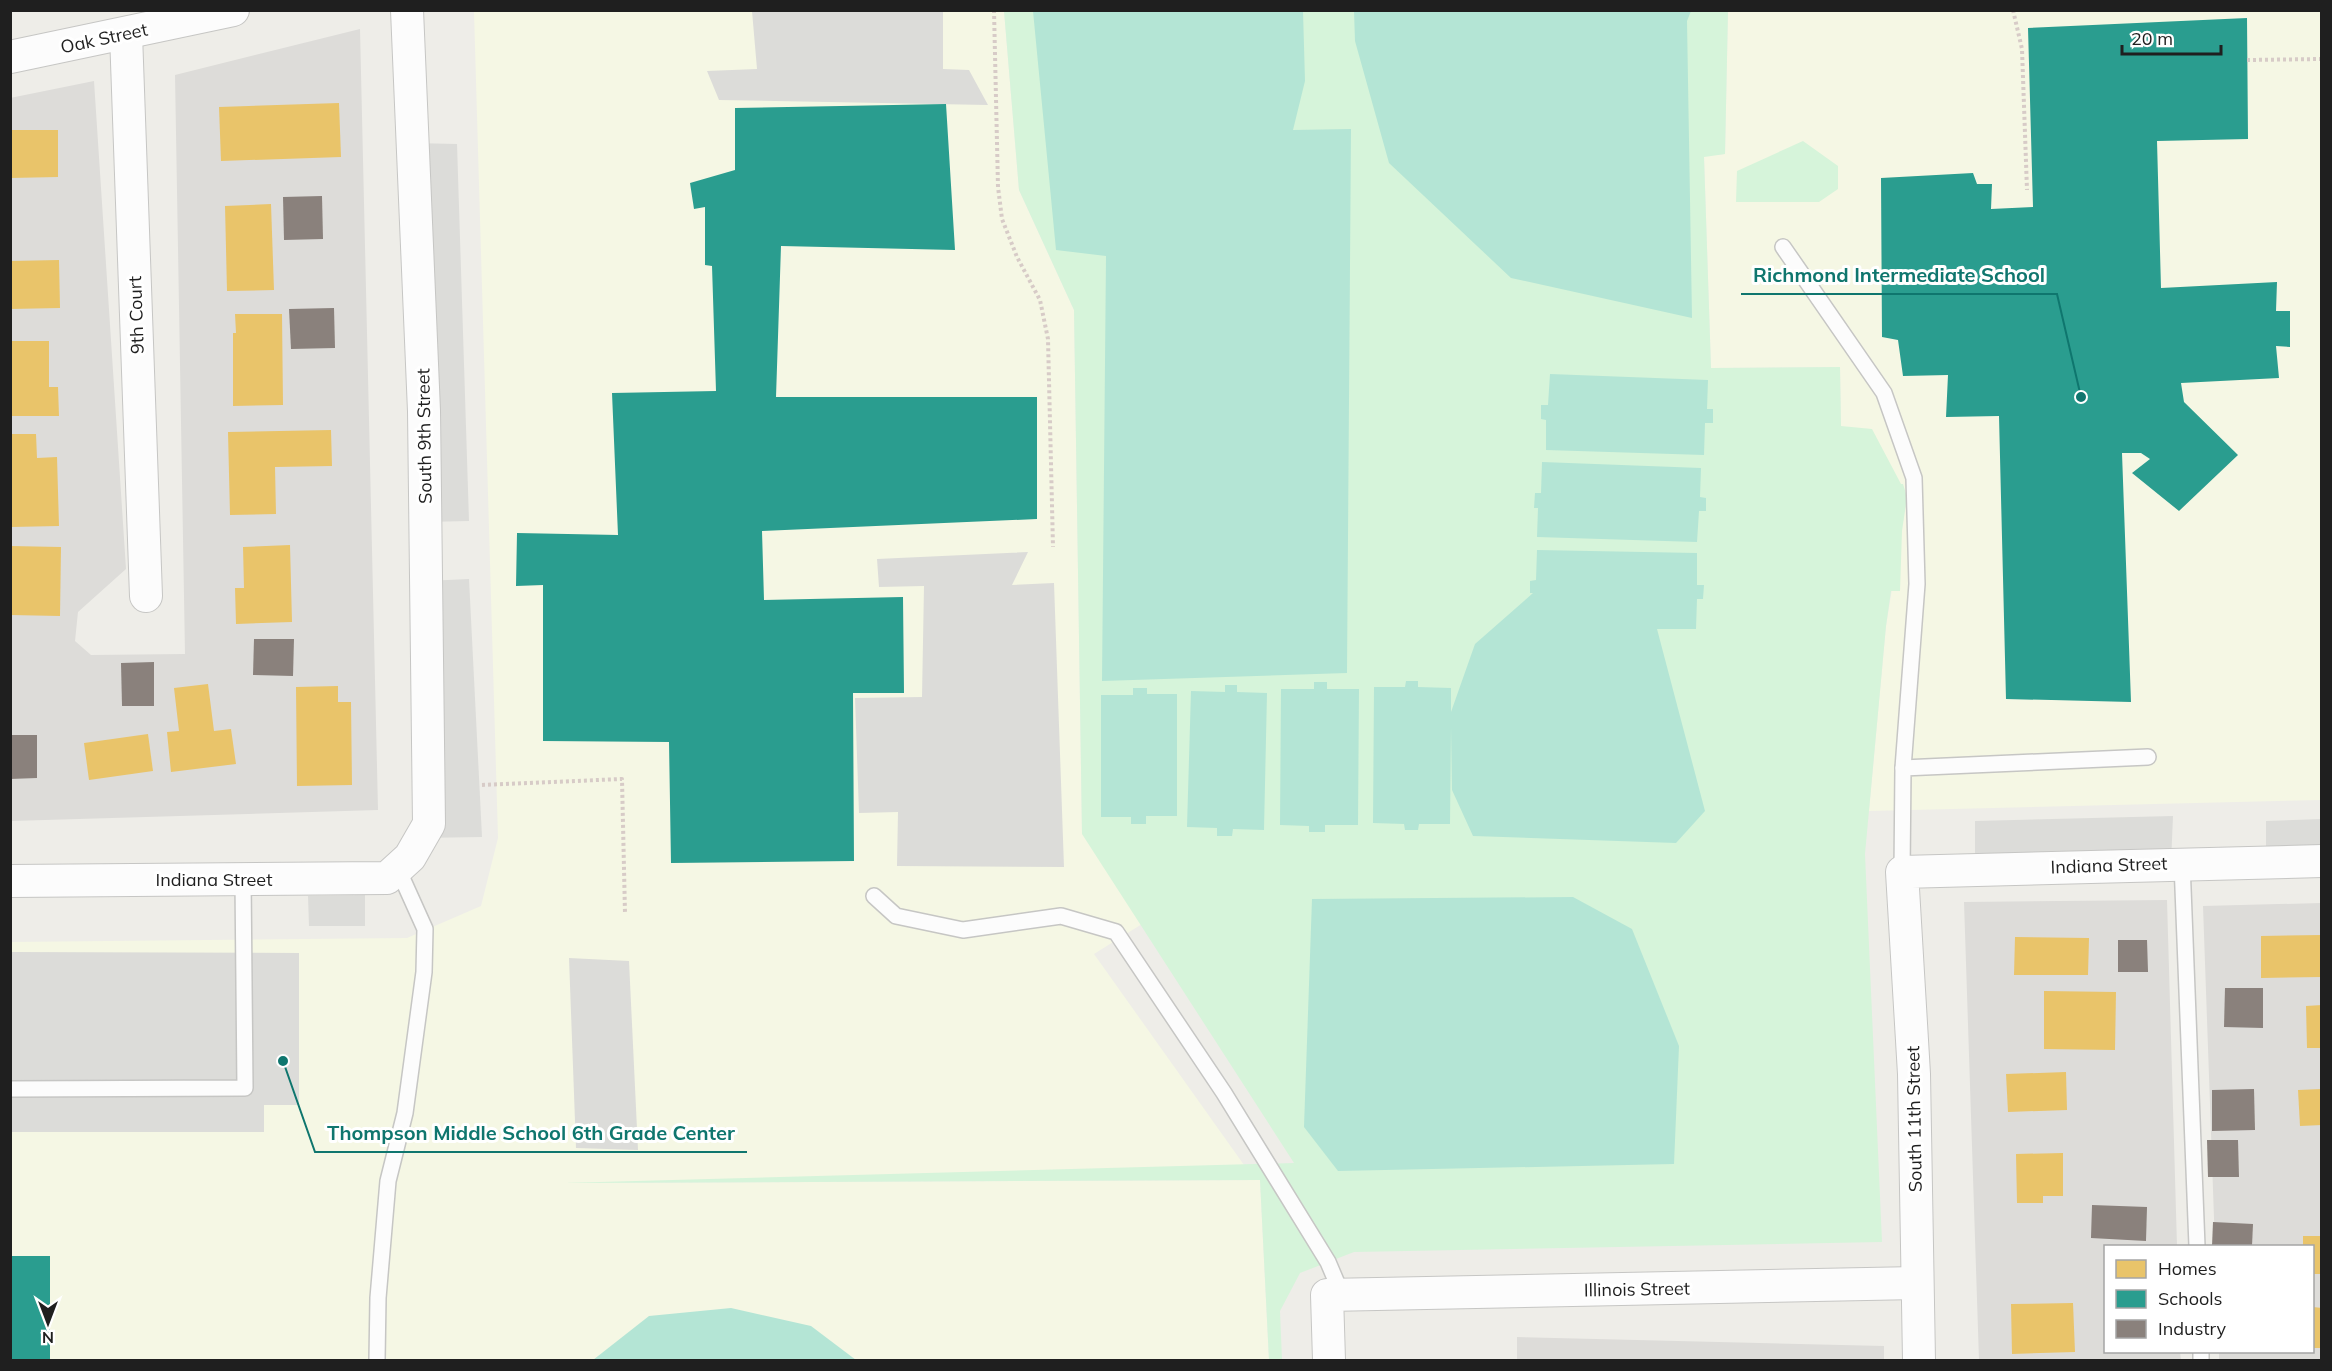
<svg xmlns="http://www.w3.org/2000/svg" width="2332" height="1371" font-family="Mulish,sans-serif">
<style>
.residential{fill:#dddcd9}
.education{fill:#f5f7e4}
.park{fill:#d6f4da}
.pitch{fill:#b4e5d5}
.parking{fill:#dcdcd9}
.homes{fill:#e9c46a}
.schools{fill:#2a9d8f}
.industry{fill:#8a817c}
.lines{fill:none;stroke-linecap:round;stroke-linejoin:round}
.lane-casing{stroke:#c6c6c4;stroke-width:18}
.street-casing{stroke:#c6c6c4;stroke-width:34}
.path{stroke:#d7cbc7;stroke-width:4;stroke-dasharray:3 3;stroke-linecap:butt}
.lane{stroke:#fcfcfc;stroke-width:15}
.street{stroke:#fcfcfc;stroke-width:32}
.labels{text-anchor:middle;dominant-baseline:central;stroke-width:6;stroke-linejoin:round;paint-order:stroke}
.street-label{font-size:18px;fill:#1f1f1f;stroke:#fff}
.leader{fill:none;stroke:#0f766e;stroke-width:2}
.callout-dot{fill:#0f766e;stroke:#fff;stroke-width:2}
.callout-label{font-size:20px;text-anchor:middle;font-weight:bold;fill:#0f766e;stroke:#fff;stroke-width:6;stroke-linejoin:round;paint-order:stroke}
</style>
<rect width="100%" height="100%" fill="#eeede8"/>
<g class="residential">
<path d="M 360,29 L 378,810 L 11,821 L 10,98 L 94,81 L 126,569 L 78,612 L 75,641 L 91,655 L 185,654 L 175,75 Z"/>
<path d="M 2167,900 L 2177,1246 L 2106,1246 L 2106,1352 L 2180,1352 L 2181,1360 L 1979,1360 L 1964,902 Z"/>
<path d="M 2321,903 L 2321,1360 L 2219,1360 L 2219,1352 L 2312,1352 L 2312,1246 L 2215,1246 L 2203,906 Z"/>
<path d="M 1517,1337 L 1884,1346 L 1884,1360 L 1517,1360 Z"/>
</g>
<g class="education">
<path d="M 482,10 L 1004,11 L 1019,190 L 1074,310 L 1082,833 L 1142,924 L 1094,954 L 1244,1165 L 604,1183 L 1260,1180 L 1269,1360 L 11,1360 L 10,942 L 407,938 L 481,906 L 498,838 L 474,12 Z"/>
<path d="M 1728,11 L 2321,11 L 2321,800 L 1869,811 L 1886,626 L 1907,497 L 1841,426 L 1840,367 L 1711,368 L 1704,156 L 1725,154 Z"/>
</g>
<g class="park">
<path d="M 1004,11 L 1728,11 L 1725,154 L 1704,157 L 1711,368 L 1840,367 L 1841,426 L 1872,429 L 1901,484 L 1903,484 L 1907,497 L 1902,531 L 1900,591 L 1891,591 L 1886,626 L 1865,854 L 1882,1242 L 1354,1252 L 1300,1273 L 1280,1311 L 1282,1360 L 1269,1360 L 1260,1180 L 563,1183 L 1294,1163 L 1082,834 L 1074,310 L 1019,190 Z"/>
<path d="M 1803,141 L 1838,166 L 1838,189 L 1819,202 L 1736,202 L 1737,171 Z"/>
</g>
<g class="pitch">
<path d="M 1033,11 L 1303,11 L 1305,81 L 1293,130 L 1351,129 L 1347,673 L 1102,681 L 1106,256 L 1056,250 Z"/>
<path d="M 1354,11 L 1691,11 L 1687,21 L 1692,318 L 1511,278 L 1389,163 L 1355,41 Z"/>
<path d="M 1550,374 L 1708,380 L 1707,409 L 1713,409 L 1713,423 L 1705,423 L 1704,455 L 1546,450 L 1546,420 L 1541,419 L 1541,405 L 1548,405 Z"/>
<path d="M 1542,462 L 1701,468 L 1700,497 L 1706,498 L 1706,511 L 1699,511 L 1697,542 L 1537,537 L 1538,508 L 1534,508 L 1535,493 L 1541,493 Z"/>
<path d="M 1537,550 L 1697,553 L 1697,585 L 1704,585 L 1703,599 L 1697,599 L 1696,629 L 1657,629 L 1705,811 L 1676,843 L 1473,836 L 1452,790 L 1451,727 L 1450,824 L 1419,824 L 1418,830 L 1405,830 L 1404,824 L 1373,823 L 1374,687 L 1405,687 L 1406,681 L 1418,681 L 1418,687 L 1451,688 L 1451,712 L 1475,644 L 1533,593 L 1530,593 L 1530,581 L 1536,580 Z"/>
<path d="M 1314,682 L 1327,682 L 1327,689 L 1359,689 L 1358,825 L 1325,825 L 1325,832 L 1309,832 L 1309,826 L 1280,825 L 1281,689 L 1314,689 Z"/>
<path d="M 1225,685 L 1237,685 L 1237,692 L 1267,693 L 1264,830 L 1233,829 L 1232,836 L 1217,836 L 1217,828 L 1187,827 L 1191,691 L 1225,692 Z"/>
<path d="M 1133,688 L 1147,688 L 1147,694 L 1177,694 L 1177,816 L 1146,816 L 1146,824 L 1131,824 L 1131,817 L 1101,817 L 1101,695 L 1133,695 Z"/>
<path d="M 1573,897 L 1632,929 L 1679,1046 L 1674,1164 L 1338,1171 L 1304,1127 L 1312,899 Z"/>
<path d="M 731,1308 L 811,1326 L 856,1360 L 593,1360 L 649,1316 Z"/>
</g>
<g class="parking">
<path d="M 752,11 L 943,11 L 943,69 L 969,70 L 988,105 L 719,100 L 707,71 L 757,69 Z"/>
<path d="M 413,143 L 457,144 L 469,521 L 425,522 Z"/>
<path d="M 1028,552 L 1012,585 L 1054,583 L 1064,867 L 897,866 L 898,812 L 859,813 L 855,698 L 922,697 L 924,586 L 879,587 L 877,559 Z"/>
<path d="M 469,579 L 482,837 L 420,838 L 426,581 Z"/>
<path d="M 2173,816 L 2171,863 L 1975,869 L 1975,821 Z"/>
<path d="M 2321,819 L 2321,848 L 2266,850 L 2266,821 Z"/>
<path d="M 365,895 L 365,926 L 309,926 L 308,896 Z"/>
<path d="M 11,952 L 299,953 L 299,1105 L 264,1105 L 264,1132 L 11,1132 Z"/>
<path d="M 569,958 L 629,961 L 638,1150 L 576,1148 Z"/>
</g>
<g class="homes">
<path d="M 339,103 L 341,157 L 221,161 L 219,107 Z"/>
<path d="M 10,130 L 58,130 L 58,177 L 10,178 Z"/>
<path d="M 271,204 L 274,290 L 227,291 L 225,206 Z"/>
<path d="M 59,260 L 60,308 L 10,309 L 10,261 Z"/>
<path d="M 235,314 L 282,314 L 283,405 L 233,406 L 233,333 L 236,333 Z"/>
<path d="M 10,341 L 49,341 L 49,387 L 58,387 L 59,416 L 10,416 Z"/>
<path d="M 331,430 L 332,466 L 275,467 L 276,514 L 230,515 L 228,432 Z"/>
<path d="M 10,434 L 36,434 L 37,458 L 57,457 L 59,526 L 11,527 Z"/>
<path d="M 290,545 L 292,622 L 236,624 L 235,588 L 244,588 L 243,547 Z"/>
<path d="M 10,546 L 61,547 L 60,616 L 10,615 Z"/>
<path d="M 208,684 L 214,731 L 231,729 L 236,764 L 171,772 L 167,732 L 179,731 L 174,688 Z"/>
<path d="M 338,686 L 338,702 L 351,702 L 352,785 L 297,786 L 296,687 Z"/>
<path d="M 148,734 L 153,771 L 89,780 L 84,743 Z"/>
<path d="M 2322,935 L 2322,977 L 2261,978 L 2261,936 Z"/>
<path d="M 2015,937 L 2089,938 L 2088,975 L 2014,975 Z"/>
<path d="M 2044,991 L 2116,992 L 2115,1050 L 2044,1049 Z"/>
<path d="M 2322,1005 L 2322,1048 L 2307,1048 L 2306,1006 Z"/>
<path d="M 2066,1072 L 2067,1110 L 2008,1112 L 2006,1074 Z"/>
<path d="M 2322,1089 L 2322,1125 L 2300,1126 L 2298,1090 Z"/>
<path d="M 2063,1153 L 2063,1196 L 2043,1196 L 2043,1203 L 2017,1203 L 2016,1154 Z"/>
<path d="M 2303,1236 L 2322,1236 L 2322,1274 L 2312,1274 L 2312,1246 L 2303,1246 Z"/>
<path d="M 2073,1303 L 2075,1352 L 2012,1354 L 2011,1304 Z"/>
<path d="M 2313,1307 L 2322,1308 L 2322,1348 L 2313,1348 Z"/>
</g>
<g class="schools">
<path d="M 2247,18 L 2248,139 L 2157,141 L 2161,288 L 2277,282 L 2276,311 L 2290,311 L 2290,347 L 2276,346 L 2279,378 L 2181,383 L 2184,402 L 2238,455 L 2179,511 L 2132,473 L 2150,459 L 2141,453 L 2122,453 L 2131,702 L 2006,699 L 1999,416 L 1946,417 L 1948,375 L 1903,376 L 1898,340 L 1882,337 L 1881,178 L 1973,173 L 1977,184 L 1992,184 L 1991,209 L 2033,207 L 2028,28 Z"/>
<path d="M 946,104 L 955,250 L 781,246 L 776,397 L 1037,397 L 1037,519 L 762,531 L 764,600 L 903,597 L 904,693 L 853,693 L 854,861 L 671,863 L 669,742 L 543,741 L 543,585 L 516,586 L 517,533 L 618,535 L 612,393 L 716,391 L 712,266 L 705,265 L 705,207 L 694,209 L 690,183 L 735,170 L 735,108 Z"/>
<rect x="10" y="1256" width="40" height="104"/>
</g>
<g class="industry">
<path d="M 322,196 L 323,239 L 284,240 L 283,197 Z"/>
<path d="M 334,308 L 335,348 L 291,349 L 289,309 Z"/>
<path d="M 254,639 L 294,639 L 293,676 L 253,675 Z"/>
<path d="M 154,662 L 154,706 L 122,706 L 121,663 Z"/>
<path d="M 10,735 L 37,735 L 37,778 L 10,779 Z"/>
<path d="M 2118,940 L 2147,940 L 2148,972 L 2118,972 Z"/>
<path d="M 2225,988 L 2263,988 L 2263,1028 L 2224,1027 Z"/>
<path d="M 2254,1089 L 2255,1130 L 2212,1131 L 2212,1090 Z"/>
<path d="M 2207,1140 L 2238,1140 L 2239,1177 L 2208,1177 Z"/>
<path d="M 2092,1205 L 2147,1207 L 2146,1241 L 2091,1238 Z"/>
<path d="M 2213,1222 L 2253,1224 L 2252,1246 L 2212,1246 Z"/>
</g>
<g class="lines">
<defs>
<g id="lane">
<path d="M 1783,247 L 1884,393 L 1914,478 L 1917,584 L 1903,768"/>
<path d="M 2182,863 L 2197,1246"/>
<path d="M 1902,872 L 1903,768 L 2148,757"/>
<path d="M 874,896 L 896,916 L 963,930 L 1061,916 L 1116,932 L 1224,1093 L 1328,1262 L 1342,1295"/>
<path d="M 10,1089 L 245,1088 L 243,879"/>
<path d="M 2201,1352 L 2201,1360"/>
<path d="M 377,1360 L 378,1298 L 388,1181 L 405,1113 L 424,972 L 425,929 L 398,869"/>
</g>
<g id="street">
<path d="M 126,34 L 146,596"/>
<path d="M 10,57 L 233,10"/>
<path d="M 10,881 L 387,878 L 410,857 L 429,824 L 424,411 L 407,10"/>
<path d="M 1329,1360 L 1327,1295 L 1917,1283"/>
<path d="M 1919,1360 L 1914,1074 L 1902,872 L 2322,861"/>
</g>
</defs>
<use href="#lane" class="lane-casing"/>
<use href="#street" class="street-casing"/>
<g class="path">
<path d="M 994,10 L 998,187 L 1002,219 L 1017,257 L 1040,300 L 1048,339 L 1053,547"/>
<path d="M 2013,10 L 2022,49 L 2027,190"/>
<path d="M 2247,60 L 2322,59"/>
<path d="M 482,785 L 622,779 L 625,913"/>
</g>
<use href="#lane" class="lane"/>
<use href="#street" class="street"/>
</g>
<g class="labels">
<g class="street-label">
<text transform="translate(104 38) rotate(-12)">Oak Street</text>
<text transform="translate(136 315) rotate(-92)">9th Court</text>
<text transform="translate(424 436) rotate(-91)">South 9th Street</text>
<text transform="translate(2109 865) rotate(-2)">Indiana Street</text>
<text x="214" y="879">Indiana Street</text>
<text transform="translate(1914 1119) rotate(-91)">South 11th Street</text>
<text transform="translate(1637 1289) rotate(-1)">Illinois Street</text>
</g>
</g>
<path class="leader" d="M2081 397L2057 294H1741M283 1061L315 1152H747"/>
<g class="callout-dot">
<circle cx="2081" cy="397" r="6"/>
<circle cx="283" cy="1061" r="6"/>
</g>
<g class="callout-label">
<text x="1899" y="282">Richmond Intermediate School</text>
<text x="531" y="1140">Thompson Middle School 6th Grade Center</text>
</g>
<rect width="2332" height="1371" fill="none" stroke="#1f1f1f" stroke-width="24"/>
<rect x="2104" y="1245" width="210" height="108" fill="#ffffff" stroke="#a5a5a5" stroke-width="1.5"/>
<rect x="2116" y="1260" width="30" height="18" fill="#e9c46a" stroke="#a5a5a5" stroke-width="1.5"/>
<text x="2158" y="1275" font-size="18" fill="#1f1f1f">Homes</text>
<rect x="2116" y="1290" width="30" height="18" fill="#2a9d8f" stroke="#a5a5a5" stroke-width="1.5"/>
<text x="2158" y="1305" font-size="18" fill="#1f1f1f">Schools</text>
<rect x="2116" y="1320" width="30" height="18" fill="#8a817c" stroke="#a5a5a5" stroke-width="1.5"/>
<text x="2158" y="1335" font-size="18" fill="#1f1f1f">Industry</text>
<g transform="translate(48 1323) rotate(180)" stroke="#ffffff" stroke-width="4.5" paint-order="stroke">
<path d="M0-4.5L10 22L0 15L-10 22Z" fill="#1f1f1f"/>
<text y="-9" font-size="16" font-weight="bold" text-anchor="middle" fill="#1f1f1f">N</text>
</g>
<path d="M2122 45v9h99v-9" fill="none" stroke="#1f1f1f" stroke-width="3"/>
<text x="2131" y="45" font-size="18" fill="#1f1f1f" stroke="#ffffff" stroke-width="4.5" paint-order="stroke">20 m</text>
</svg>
